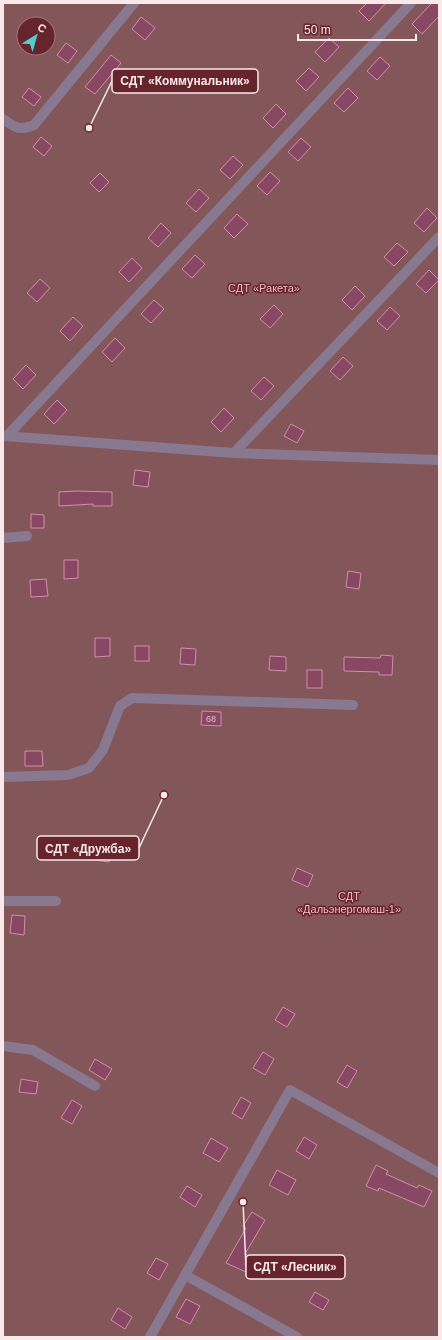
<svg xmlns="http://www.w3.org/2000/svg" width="442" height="1340" font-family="Helvetica,sans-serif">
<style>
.green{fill:#835659;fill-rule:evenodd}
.building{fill:#884762;stroke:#d58da9}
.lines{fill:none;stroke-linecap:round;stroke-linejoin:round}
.minor{stroke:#887890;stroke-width:10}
.labels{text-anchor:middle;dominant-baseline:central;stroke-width:3;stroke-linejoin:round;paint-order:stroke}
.number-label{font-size:9px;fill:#dec0c8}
.park-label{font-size:11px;fill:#f8babe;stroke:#66242d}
.leader{fill:none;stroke:#fbe9ea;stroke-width:1.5}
.callout-dot{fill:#fbe9ea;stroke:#66242d;stroke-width:1.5}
.callout{fill:#66242d;stroke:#fbe9ea;stroke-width:1.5}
.callout-label{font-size:12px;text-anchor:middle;font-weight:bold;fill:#fbe9ea}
</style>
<rect width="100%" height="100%" fill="#66242d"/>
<path class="green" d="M 3,3 L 439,3 L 439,1337 L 3,1337 ZM 24,24 L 48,24 L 48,48 L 24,48 Z"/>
<g class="building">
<path d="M 367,3 L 386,3 L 369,21 L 359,11 Z"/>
<path d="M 432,3 L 439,3 L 439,16 L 422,34 L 412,24 Z"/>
<path d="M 141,17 L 155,28 L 145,40 L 132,29 Z"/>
<path d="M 329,38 L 339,47 L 325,62 L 315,52 Z"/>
<path d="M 66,43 L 77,51 L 68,63 L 57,55 Z"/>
<path d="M 111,55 L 121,63 L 95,94 L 85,87 Z"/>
<path d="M 380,57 L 390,66 L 377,80 L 367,71 Z"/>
<path d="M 309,68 L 319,77 L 306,91 L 296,81 Z"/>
<path d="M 29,88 L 41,97 L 34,106 L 22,97 Z"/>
<path d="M 348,88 L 358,98 L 344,112 L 334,103 Z"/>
<path d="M 276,104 L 286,114 L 273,128 L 263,118 Z"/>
<path d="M 41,137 L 52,146 L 44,156 L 33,147 Z"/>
<path d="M 301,138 L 311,147 L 298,161 L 288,152 Z"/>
<path d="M 233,156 L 243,165 L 230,179 L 220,170 Z"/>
<path d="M 270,172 L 280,181 L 267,195 L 257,186 Z"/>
<path d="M 100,173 L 109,182 L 99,192 L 90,183 Z"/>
<path d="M 199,189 L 209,198 L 196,212 L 186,203 Z"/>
<path d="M 427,208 L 437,218 L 424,232 L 414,223 Z"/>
<path d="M 237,214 L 248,224 L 234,238 L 224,228 Z"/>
<path d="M 161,223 L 171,233 L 158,247 L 148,238 Z"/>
<path d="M 397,243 L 408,252 L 394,266 L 384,257 Z"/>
<path d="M 195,255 L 205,264 L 192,278 L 182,269 Z"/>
<path d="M 132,258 L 142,268 L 129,282 L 119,272 Z"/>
<path d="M 429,270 L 439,280 L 426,293 L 416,284 Z"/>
<path d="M 40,279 L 50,288 L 37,302 L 27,293 Z"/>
<path d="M 355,286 L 365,296 L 352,310 L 342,300 Z"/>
<path d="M 154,300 L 164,309 L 151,323 L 141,314 Z"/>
<path d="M 274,305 L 283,314 L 270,328 L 260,319 Z"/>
<path d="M 390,307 L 400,316 L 387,330 L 377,321 Z"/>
<path d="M 73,317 L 83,326 L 70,341 L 60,331 Z"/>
<path d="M 115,338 L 125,348 L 112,362 L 102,352 Z"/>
<path d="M 343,357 L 353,366 L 340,380 L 330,371 Z"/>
<path d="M 26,365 L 36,375 L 23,389 L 13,379 Z"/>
<path d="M 264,377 L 274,386 L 261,400 L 251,391 Z"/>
<path d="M 57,400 L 67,410 L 54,424 L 44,414 Z"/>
<path d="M 224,408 L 234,418 L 221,432 L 211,422 Z"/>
<path d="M 291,424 L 304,431 L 297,443 L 284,436 Z"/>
<path d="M 135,470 L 150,472 L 148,487 L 133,485 Z"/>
<path d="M 76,491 L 112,492 L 112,506 L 93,506 L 93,504 L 59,506 L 59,492 Z"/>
<path d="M 31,514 L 44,515 L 44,528 L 31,528 Z"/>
<path d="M 64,560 L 78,560 L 78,578 L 64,579 Z"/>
<path d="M 348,571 L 361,573 L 359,589 L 346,587 Z"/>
<path d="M 46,579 L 48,596 L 31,597 L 30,580 Z"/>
<path d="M 95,638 L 110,638 L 110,656 L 95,657 Z"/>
<rect x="135" y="646" width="14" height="15"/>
<path d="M 181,648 L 196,649 L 195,665 L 180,664 Z"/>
<path d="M 381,655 L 393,656 L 392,675 L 379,675 L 379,672 L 344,671 L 344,657 L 380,658 Z"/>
<path d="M 270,656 L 286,657 L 286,671 L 269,670 Z"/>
<rect x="307" y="670" width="15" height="18"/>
<path d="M 202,711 L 221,712 L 221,726 L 201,725 Z"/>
<path d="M 25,751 L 42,751 L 43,766 L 25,766 Z"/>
<path d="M 90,837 L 112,840 L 109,862 L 88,859 Z"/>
<path d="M 297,868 L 313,875 L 308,887 L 292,880 Z"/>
<path d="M 12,915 L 25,916 L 24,935 L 10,933 Z"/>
<path d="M 283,1007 L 295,1014 L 287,1027 L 275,1020 Z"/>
<path d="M 263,1052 L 274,1059 L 265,1075 L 253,1068 Z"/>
<path d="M 95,1059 L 112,1069 L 105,1080 L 89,1070 Z"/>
<path d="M 347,1065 L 357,1071 L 347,1088 L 337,1082 Z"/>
<path d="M 21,1079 L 38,1082 L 36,1094 L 19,1092 Z"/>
<path d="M 241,1097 L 251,1103 L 242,1119 L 232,1113 Z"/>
<path d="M 72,1100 L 82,1106 L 72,1124 L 61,1118 Z"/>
<path d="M 304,1137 L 317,1145 L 309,1159 L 296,1151 Z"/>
<path d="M 211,1138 L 228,1148 L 219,1162 L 203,1153 Z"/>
<path d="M 376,1165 L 388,1171 L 386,1174 L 417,1188 L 419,1185 L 432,1191 L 424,1207 L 379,1188 L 378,1191 L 366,1186 Z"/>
<path d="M 277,1170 L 296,1180 L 288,1195 L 269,1185 Z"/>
<path d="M 187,1186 L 202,1195 L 195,1207 L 180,1197 Z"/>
<path d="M 252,1212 L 265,1220 L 245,1254 L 254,1259 L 246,1272 L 226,1263 L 246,1228 L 243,1226 Z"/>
<path d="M 156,1258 L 168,1264 L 159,1280 L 147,1273 Z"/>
<path d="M 315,1292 L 329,1300 L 323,1310 L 309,1302 Z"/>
<path d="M 186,1299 L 200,1306 L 190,1324 L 176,1317 Z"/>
<path d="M 118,1308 L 132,1317 L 125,1329 L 111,1320 Z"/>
</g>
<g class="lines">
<g class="minor">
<path d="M 3,119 C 16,128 19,131 34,125 L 134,3"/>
<path d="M 4,436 L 234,453 L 439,460"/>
<path d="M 7,436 L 411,3"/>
<path d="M 234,453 L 439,237"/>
<path d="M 3,538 L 27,536"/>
<path d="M 3,777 L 68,775 L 89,768 L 103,750 L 120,706 L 132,698 L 353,705"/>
<path d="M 3,901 L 56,901"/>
<path d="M 3,1046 L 33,1050 L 95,1086"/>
<path d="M 185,1275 L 297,1337"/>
<path d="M 150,1337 L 290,1090 L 439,1173"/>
</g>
</g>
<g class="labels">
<g class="number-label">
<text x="211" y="719">68</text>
</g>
<g class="park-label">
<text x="264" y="288">СДТ «Ракета»</text>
<text x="349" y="896">СДТ<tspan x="349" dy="13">«Дальэнергомаш-1»</tspan></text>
</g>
</g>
<path class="leader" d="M89 128L112 81M164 795L139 848M243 1202L246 1267"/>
<g class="callout-dot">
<circle cx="89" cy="128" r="4"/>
<circle cx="164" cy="795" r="4"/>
<circle cx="243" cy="1202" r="4"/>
</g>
<g class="callout">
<rect x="112" y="69" width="146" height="24" rx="4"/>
<rect x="37" y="836" width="102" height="24" rx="4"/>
<rect x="246" y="1255" width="99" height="24" rx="4"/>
</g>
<g class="callout-label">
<text x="185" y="85">СДТ «Коммунальник»</text>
<text x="88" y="853">СДТ «Дружба»</text>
<text x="295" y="1271">СДТ «Лесник»</text>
</g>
<rect width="442" height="1340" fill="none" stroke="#fbe9ea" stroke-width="8"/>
<g transform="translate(36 36) rotate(37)"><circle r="19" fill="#66242d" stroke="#a27379"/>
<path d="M0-3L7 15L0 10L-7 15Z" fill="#52cdcd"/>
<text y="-6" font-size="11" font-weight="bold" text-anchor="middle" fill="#fbe9ea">С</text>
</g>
<path d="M298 34v6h118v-6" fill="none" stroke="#fbe9ea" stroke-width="2"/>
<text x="304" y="34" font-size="12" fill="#fbe9ea" stroke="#66242d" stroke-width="3" paint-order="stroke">50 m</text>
</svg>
